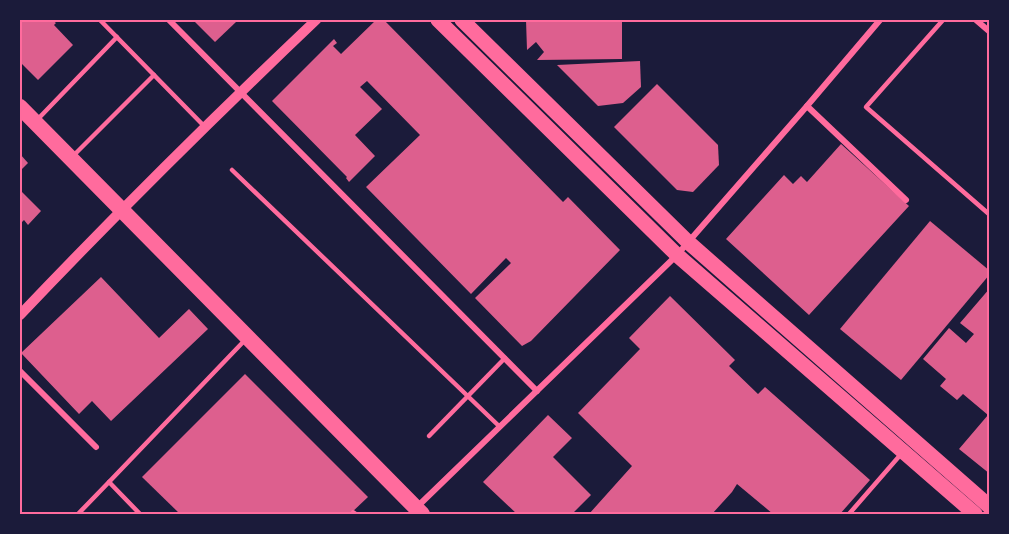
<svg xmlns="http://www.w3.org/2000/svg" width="1009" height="534" font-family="Helvetica,sans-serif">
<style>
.building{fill:#dd5f8e}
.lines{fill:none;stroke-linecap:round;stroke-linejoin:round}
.path{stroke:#ff6b9d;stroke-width:4}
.service{stroke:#ff6b9d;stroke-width:4.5}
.minor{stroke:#ff6b9d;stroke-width:6}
.tertiary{stroke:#ff6b9d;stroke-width:10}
.primary{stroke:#ff6b9d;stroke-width:15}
.trunk{stroke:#ff6b9d;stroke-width:16}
.neatline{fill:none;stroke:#ff6b9d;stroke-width:2}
</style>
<rect width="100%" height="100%" fill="#1b1b3a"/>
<g class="building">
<path d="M 20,20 L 52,20 L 56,23 L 54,25 L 73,45 L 38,80 L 20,62 Z"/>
<path d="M 193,20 L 234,20 L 236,22 L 215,42 Z"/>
<path d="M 376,20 L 384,20 L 563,202 L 568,197 L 620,250 L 531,341 L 522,346 L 475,298 L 511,263 L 506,258 L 471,294 L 366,187 L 420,135 L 367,81 L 360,87 L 382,109 L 355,135 L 375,156 L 349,182 L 346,178 L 347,177 L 272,101 L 334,39 L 337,43 L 333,46 L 341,54 Z"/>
<path d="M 526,20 L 622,20 L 622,59 L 537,60 L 544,52 L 536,42 L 527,50 Z"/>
<path d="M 640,61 L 641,87 L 623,103 L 598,106 L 557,65 Z"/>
<path d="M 657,84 L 718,145 L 719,165 L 693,192 L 677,190 L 614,127 Z"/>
<path d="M 841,144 L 909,206 L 809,315 L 726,239 L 784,175 L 793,184 L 801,176 L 807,182 Z"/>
<path d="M 20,154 L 28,163 L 20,171 Z"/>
<path d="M 20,190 L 41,211 L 28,225 L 24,220 L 20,224 Z"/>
<path d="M 930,221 L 990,271 L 990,274 L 901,380 L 840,329 Z"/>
<path d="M 101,277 L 159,338 L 189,309 L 208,329 L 111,421 L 92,401 L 79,414 L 21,353 Z"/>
<path d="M 990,288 L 990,474 L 959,449 L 988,415 L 963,394 L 957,400 L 940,386 L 946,379 L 923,359 L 949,328 L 966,343 L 974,334 L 960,323 Z"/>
<path d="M 670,296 L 735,360 L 729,366 L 758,394 L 765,387 L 870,480 L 840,514 L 773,514 L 737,484 L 732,492 L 712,514 L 589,514 L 632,466 L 578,413 L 640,349 L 629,338 Z"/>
<path d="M 245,374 L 368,497 L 350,514 L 180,514 L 142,477 Z"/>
<path d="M 548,415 L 572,438 L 553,457 L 591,495 L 572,514 L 517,514 L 483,482 Z"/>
</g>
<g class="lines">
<path class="path" d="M 353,512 L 356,514"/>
<g class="service">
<path d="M 100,20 L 205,127"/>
<path d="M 943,20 L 866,107 L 990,215"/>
<path d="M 37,120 L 117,37"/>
<path d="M 72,157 L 154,75"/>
<path d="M 232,170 L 500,427"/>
<path d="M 429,436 L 505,358"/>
<path d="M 109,482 L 245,340"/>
<path d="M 78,514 L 109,482 L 140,514"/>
<path d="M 849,514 L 902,453"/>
</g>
<g class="minor">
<path d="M 169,20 L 537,391"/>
<path d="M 976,20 L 990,32"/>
<path d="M 807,106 L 906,200"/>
<path d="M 20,371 L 96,447"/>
<path d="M 418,506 L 677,255 L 807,106 L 880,20"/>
</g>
<path class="tertiary" d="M 20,315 C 116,214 215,116 316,20"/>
<g class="primary">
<path d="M 438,20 L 677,255 L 975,514"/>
<path d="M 462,20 L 688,242 L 990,507"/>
</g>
<path class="trunk" d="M 20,107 L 422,514"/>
</g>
<rect width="1009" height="534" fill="none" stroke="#1b1b3a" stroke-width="42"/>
<rect x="21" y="21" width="967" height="492" class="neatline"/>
</svg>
